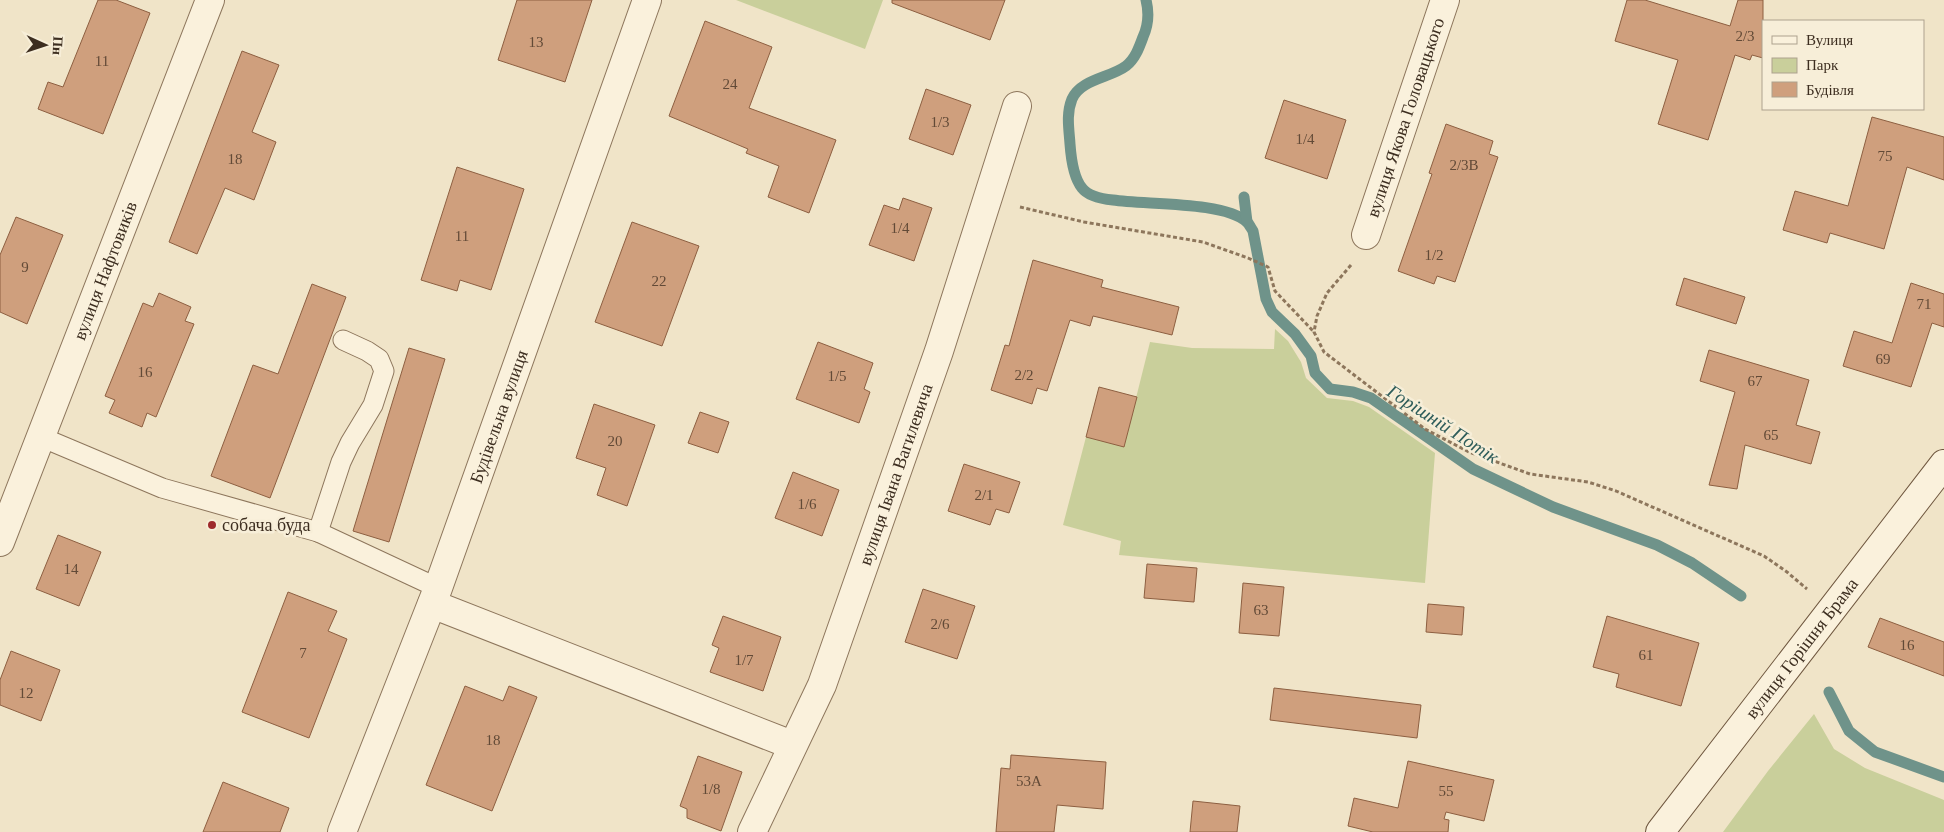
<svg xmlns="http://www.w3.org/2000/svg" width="1944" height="832" font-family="'Times New Roman',serif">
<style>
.green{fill:#c9cf9b}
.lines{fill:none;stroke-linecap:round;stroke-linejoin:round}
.stream{stroke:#6f938a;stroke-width:11}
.building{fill:#cf9f7d;stroke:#8d5f41}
.lane-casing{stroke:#8d765c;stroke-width:21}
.street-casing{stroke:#8d765c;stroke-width:30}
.secondary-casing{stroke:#6f573f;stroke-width:30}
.path{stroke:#8d765c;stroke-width:3;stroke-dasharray:4 2.5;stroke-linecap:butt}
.lane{stroke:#faf1dc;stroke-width:19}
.street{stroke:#faf1dc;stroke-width:28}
.secondary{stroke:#faf1dc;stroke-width:28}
.poi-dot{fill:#9e2a2b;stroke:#f7eed8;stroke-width:2}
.labels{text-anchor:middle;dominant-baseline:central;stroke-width:5;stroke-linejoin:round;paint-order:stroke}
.number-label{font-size:15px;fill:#624a37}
.street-label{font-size:18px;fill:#3d2e20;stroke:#f7eed8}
.poi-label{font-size:18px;fill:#3d2e20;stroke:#f7eed8;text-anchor:start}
.water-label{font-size:19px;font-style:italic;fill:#2f5d5a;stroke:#f7eed8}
</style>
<rect width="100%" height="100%" fill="#f0e4c8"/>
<g class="green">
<path d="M 736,0 L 883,0 L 865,49 Z"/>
<path d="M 1275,329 L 1288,341 L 1301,362 L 1306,378 L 1327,398 L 1353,401 L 1369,407 L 1435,453 L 1425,583 L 1119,555 L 1121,541 L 1063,525 L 1086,437 L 1124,446 L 1150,342 L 1192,348 L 1274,349 Z"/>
<path d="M 1814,714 L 1834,749 L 1865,768 L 1944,800 L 1944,832 L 1723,832 L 1768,771 Z"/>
</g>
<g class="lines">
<g class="stream">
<path d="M 1146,0 C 1149,12 1148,26 1143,37 C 1139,48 1135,59 1126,66 C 1110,78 1081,79 1072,99 C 1066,114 1069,129 1070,144 C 1071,158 1073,177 1082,188 C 1088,196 1103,199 1113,200 C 1145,205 1224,201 1247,222 C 1249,224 1251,228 1253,231 L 1266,299 L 1272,312 L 1295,334 L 1311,356 L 1315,373 L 1330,389 L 1353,392 L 1371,398 L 1473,469 L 1553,507 L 1657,545 L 1692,563 L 1741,596"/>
<path d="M 1244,197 L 1247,222"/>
<path d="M 1829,692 L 1849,731 L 1875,752 L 1944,777"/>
</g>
</g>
<g class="building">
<path d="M 98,0 L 116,0 L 150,13 L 103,134 L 38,109 L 48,82 L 63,87 Z"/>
<path d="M 517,0 L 592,0 L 565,82 L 498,60 Z"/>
<path d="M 892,0 L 1005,0 L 990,40 L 892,3 Z"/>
<path d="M 1627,0 L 1645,0 L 1730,26 L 1738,0 L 1763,0 L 1763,58 L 1752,55 L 1750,60 L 1735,55 L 1708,140 L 1658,124 L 1678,60 L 1615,41 Z"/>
<path d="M 705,21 L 772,47 L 749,108 L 836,140 L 809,213 L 768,197 L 779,166 L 746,153 L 748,149 L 669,116 Z"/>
<path d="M 242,51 L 279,65 L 252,132 L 276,142 L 254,200 L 225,188 L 197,254 L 169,242 Z"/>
<path d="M 926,89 L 971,105 L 953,155 L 909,139 Z"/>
<path d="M 1284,100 L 1346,120 L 1327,179 L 1265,158 Z"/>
<path d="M 1872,117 L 1944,137 L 1944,180 L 1907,167 L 1884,249 L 1830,233 L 1827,243 L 1783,230 L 1795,191 L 1848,206 Z"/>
<path d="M 1446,124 L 1493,141 L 1489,154 L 1498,157 L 1455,282 L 1437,276 L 1434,284 L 1398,271 L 1432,174 L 1429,173 Z"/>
<path d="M 457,167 L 524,189 L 491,290 L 460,280 L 457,291 L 421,280 Z"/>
<path d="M 903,198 L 932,208 L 914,261 L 869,245 L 884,205 L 899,210 Z"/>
<path d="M 16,217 L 63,235 L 27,324 L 0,312 L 0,255 Z"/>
<path d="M 632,222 L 699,246 L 662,346 L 595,322 Z"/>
<path d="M 1033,260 L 1103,280 L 1101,287 L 1179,307 L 1172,335 L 1093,316 L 1090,326 L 1070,320 L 1047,391 L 1037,388 L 1032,404 L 991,390 L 1005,345 L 1009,346 Z"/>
<path d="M 1684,278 L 1745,297 L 1736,324 L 1676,305 Z"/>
<path d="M 1911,283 L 1944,294 L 1944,327 L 1932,323 L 1911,387 L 1843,366 L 1854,331 L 1892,343 Z"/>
<path d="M 312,284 L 346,297 L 270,498 L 211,476 L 253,365 L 278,374 Z"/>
<path d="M 159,293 L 191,307 L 185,321 L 194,324 L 156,417 L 147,413 L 142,427 L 109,413 L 115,400 L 105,396 L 143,303 L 153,307 Z"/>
<path d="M 818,342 L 873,363 L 864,389 L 870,392 L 859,423 L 796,399 Z"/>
<path d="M 409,348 L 445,359 L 389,542 L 353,531 Z"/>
<path d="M 1709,350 L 1809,380 L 1796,425 L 1820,432 L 1811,464 L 1745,445 L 1737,489 L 1709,485 L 1735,392 L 1700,381 Z"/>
<path d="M 1099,387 L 1137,397 L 1124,447 L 1086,437 Z"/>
<path d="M 594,404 L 655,425 L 627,506 L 597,495 L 606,468 L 576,458 Z"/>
<path d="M 700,412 L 729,422 L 718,453 L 688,443 Z"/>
<path d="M 964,464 L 1020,482 L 1009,513 L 996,509 L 990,525 L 948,511 Z"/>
<path d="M 793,472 L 839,490 L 822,536 L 775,518 Z"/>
<path d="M 58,535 L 101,552 L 79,606 L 36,589 Z"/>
<path d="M 1147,564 L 1197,568 L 1194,602 L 1144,598 Z"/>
<path d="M 1243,583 L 1284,587 L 1279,636 L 1239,633 Z"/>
<path d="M 923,589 L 975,606 L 957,659 L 905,642 Z"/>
<path d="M 288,592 L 337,611 L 328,631 L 347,639 L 309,738 L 242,712 Z"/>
<path d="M 1428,604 L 1464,607 L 1462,635 L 1426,632 Z"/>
<path d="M 723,616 L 781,637 L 763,691 L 710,672 L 719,648 L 712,645 Z"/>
<path d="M 1607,616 L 1699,643 L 1681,706 L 1616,687 L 1619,674 L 1593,667 Z"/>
<path d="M 1880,618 L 1944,642 L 1944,676 L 1868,647 Z"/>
<path d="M 11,651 L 60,670 L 41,721 L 0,705 L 0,680 Z"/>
<path d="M 465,686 L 503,701 L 509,686 L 537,697 L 492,811 L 426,785 Z"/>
<path d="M 1274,688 L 1421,705 L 1417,738 L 1270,720 Z"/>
<path d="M 1011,755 L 1106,762 L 1103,809 L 1057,805 L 1054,832 L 996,832 L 1001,768 L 1010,769 Z"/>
<path d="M 698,756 L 742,772 L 721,831 L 687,818 L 687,809 L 680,806 Z"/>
<path d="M 1408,761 L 1494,780 L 1484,821 L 1446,812 L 1444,819 L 1449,820 L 1448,832 L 1373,832 L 1348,826 L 1354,798 L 1398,808 Z"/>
<path d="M 223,782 L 289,808 L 280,832 L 203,832 Z"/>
<path d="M 1193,801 L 1240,806 L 1237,832 L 1190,832 Z"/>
</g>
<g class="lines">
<defs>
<g id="lane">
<path d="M 41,437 L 162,488 L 318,532 L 438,588"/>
<path d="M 318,532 L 341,462 L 350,443 L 373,405 L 384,371 L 379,359 L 367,351 L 343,340"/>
</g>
<g id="street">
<path id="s1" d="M 1366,235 L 1445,0"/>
<path id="s2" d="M 0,542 L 210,0"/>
<path d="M 432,604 L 792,745"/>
<path id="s3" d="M 342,832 L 438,588 L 647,0"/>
<path id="s4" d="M 752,832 L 822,685 L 939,351 L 1017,106"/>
</g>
<g id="secondary">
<path id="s5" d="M 1660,832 L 1944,464"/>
</g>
</defs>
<use href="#lane" class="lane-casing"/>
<use href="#street" class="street-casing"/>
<use href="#secondary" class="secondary-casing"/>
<g class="path">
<path d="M 1020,207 L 1084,222 L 1203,242 L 1248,258 L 1268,267 L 1275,291 L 1314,332"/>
<path d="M 1351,265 L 1327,293 L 1317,316 L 1314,332 L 1324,352 L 1425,429 L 1469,452 L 1530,474 L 1588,482 L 1616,491 L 1764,556 L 1787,572 L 1807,589"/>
</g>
<use href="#lane" class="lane"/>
<use href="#street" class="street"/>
<use href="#secondary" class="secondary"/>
</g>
<circle class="poi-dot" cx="212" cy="525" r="5"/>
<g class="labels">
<g class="number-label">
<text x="1745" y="36">2/3</text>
<text x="536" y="42">13</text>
<text x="102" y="61">11</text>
<text x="730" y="84">24</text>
<text x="940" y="122">1/3</text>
<text x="1305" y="139">1/4</text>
<text x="1885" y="156">75</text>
<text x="235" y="159">18</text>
<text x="1464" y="165">2/3В</text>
<text x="900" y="228">1/4</text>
<text x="462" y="236">11</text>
<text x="1434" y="255">1/2</text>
<text x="25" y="267">9</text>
<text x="659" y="281">22</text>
<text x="1924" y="304">71</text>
<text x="1883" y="359">69</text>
<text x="145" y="372">16</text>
<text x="1024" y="375">2/2</text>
<text x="837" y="376">1/5</text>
<text x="1755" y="381">67</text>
<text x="1771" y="435">65</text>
<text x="615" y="441">20</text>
<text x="984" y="495">2/1</text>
<text x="807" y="504">1/6</text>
<text x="71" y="569">14</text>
<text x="1261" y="610">63</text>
<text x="940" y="624">2/6</text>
<text x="1907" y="645">16</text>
<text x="303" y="653">7</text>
<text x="1646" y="655">61</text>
<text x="744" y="660">1/7</text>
<text x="26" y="693">12</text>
<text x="493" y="740">18</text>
<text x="1029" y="781">53А</text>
<text x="711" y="789">1/8</text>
<text x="1446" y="791">55</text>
</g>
<g class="street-label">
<text stroke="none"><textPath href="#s1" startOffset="124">вулиця Якова Головацького</textPath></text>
<text stroke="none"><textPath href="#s2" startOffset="291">вулиця Нафтовиків</textPath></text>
<text stroke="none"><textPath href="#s3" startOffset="444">Будівельна вулиця</textPath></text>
<text stroke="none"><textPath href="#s4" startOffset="386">вулиця Івана Вагилевича</textPath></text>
<text stroke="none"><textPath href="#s5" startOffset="232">вулиця Горішня Брама</textPath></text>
</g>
<g class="poi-label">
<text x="222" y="525">собача буда</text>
</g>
<g class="water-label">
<text transform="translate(1443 424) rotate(33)">Горішній Потік</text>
</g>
</g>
<rect x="1762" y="20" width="162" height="90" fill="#f7eed8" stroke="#ada18e"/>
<rect x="1772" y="36" width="25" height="8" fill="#faf1dc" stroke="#ada18e"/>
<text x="1806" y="45" font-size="15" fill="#3d2e20">Вулиця</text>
<rect x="1772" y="58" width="25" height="15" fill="#c9cf9b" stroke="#ada18e"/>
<text x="1806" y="70" font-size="15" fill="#3d2e20">Парк</text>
<rect x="1772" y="82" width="25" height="15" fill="#cf9f7d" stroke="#ada18e"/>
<text x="1806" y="95" font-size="15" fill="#3d2e20">Будівля</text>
<g transform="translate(45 45) rotate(93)" stroke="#f7eed8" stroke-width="4" paint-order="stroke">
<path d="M0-4L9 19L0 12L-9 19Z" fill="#3d2e20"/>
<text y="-8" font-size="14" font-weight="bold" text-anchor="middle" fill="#3d2e20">Пн</text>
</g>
</svg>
